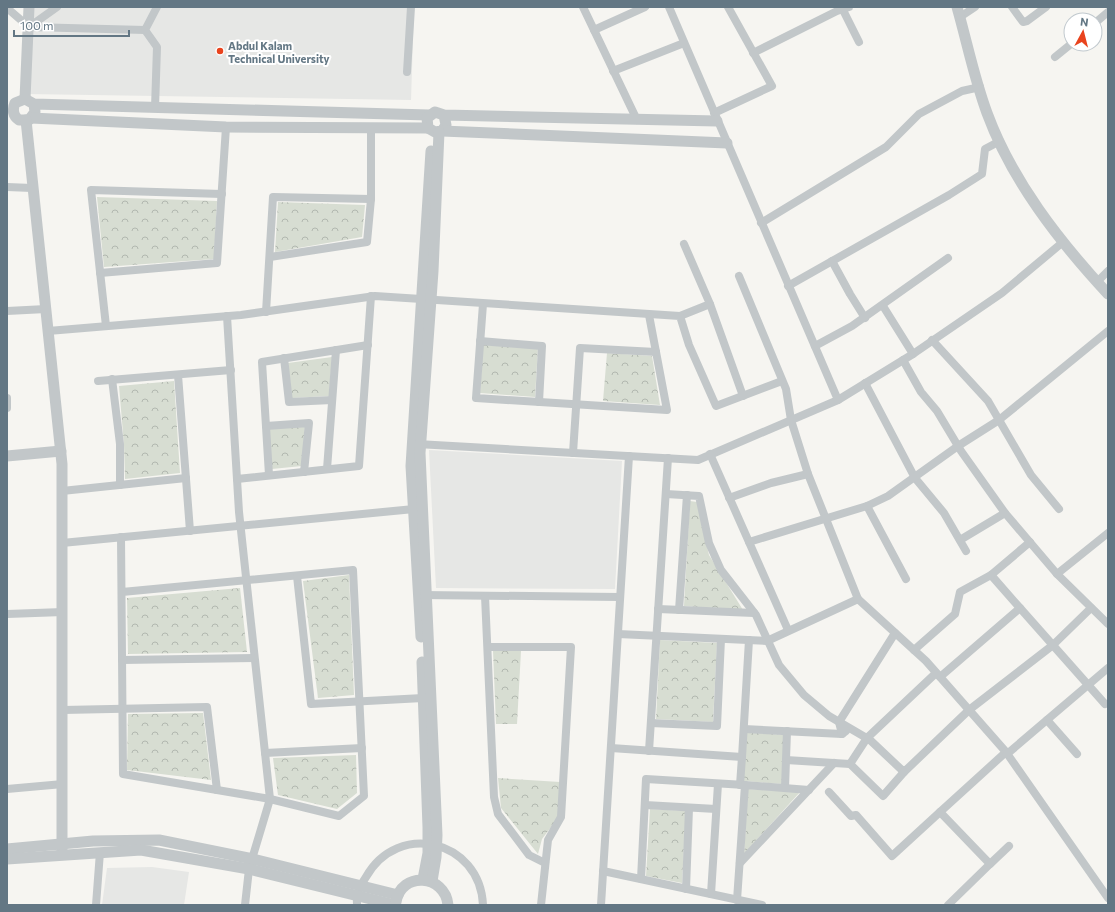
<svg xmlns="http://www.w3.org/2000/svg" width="1115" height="912" font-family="Commissioner,sans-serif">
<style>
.built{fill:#e6e7e5}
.forest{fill:url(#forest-crowns)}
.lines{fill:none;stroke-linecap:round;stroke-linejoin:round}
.minor{stroke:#c2c7c9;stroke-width:8}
.tertiary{stroke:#c2c7c9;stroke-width:11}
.poi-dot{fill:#e9431d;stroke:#fff;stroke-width:1.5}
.labels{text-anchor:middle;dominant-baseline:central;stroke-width:4;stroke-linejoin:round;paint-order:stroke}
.poi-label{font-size:11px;font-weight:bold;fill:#637784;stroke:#fff;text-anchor:start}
</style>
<defs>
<pattern id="forest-crowns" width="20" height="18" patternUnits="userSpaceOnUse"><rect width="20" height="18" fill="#d7ddd2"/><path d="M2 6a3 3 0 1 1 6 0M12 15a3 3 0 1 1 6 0" fill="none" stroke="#b2b8b0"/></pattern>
</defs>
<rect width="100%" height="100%" fill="#f6f5f1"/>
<g class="built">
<path d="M 28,7 L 414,7 L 411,100 L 25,94 Z"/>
<path d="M 429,450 L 622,461 L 615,589 L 436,588 Z"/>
<path d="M 152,867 L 189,872 L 184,905 L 102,905 L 107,868 Z"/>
</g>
<g class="forest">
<path d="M 97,197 L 217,201 L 214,259 L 104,267 Z"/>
<path d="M 278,202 L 365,205 L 362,237 L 275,252 Z"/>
<path d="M 483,344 L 538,348 L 535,397 L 480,393 Z"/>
<path d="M 607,353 L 652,356 L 660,405 L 603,401 Z"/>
<path d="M 332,357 L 329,396 L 292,398 L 288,363 Z"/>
<path d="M 174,381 L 180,473 L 125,479 L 124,445 L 119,386 Z"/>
<path d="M 305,426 L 302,466 L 272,469 L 269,429 Z"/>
<path d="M 690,501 L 697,502 L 709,555 L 743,610 L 684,606 Z"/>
<path d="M 349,575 L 354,695 L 318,698 L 303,581 Z"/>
<path d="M 240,588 L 247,652 L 128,654 L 127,598 Z"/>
<path d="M 660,640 L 717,643 L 713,722 L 656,719 Z"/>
<path d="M 493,651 L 521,651 L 517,724 L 496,724 Z"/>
<path d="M 203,713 L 211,780 L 127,770 L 128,714 Z"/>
<path d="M 746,732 L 785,735 L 782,784 L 743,781 Z"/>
<path d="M 356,755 L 357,793 L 337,809 L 278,795 L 273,758 Z"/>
<path d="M 498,778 L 560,782 L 558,818 L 542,839 L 538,854 L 501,808 Z"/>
<path d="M 748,789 L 800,792 L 744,854 Z"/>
<path d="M 650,809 L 686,811 L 682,883 L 646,876 Z"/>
</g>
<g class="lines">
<g class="minor">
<path d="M 583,7 L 637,120"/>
<path d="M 1012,7 L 1023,22 L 1027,21 L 1046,7"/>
<path d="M 7,8 L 29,27 L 145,30"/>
<path d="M 843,10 L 859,42"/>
<path d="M 960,17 L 975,7"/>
<path d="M 1095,23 L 1108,12"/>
<path d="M 29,27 L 57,7"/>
<path d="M 594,30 L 645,7"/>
<path d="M 753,53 L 837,11 L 849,7"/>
<path d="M 1055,57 L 1071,44"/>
<path d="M 613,71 L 684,43"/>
<path d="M 407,72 L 411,7"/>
<path d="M 155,108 L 157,47 L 145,30 L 157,7"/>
<path d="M 714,113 L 772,86 L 728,7"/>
<path d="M 7,187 L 32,188"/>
<path d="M 761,223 L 886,147 L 919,114 L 962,91 L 980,87"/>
<path d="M 270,257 L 367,242 L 371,199 L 371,129"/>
<path d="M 832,261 L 850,294 L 865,318"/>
<path d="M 100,273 L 217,263 L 226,127"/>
<path d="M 739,276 L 786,389 L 791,420 L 808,474 L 858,599"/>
<path d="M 1097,282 L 1108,271"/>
<path d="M 788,286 L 949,195 L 982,174 L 985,149 L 1000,141"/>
<path d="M 483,304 L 476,398 L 667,410 L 649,315"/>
<path d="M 710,304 L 743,396"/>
<path d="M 883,306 L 913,354"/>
<path d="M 7,311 L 46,309"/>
<path d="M 266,312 L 273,197 L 371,199"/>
<path d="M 227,316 L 239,512 L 270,799 L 249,869 L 245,905"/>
<path d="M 680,316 L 710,304 L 684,244"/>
<path d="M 106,326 L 91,190 L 222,194"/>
<path d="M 48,331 L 241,315 L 375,296 L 680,316 L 689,345 L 716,406 L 782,381"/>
<path d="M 932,340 L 988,401 L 1031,475 L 1059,509"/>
<path d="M 480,341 L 542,346 L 539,402"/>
<path d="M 815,346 L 852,326 L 948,258"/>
<path d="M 284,358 L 289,402 L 332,400"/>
<path d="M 903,360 L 921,392 L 937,411 L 961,451 L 1005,513"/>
<path d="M 178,375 L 190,531"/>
<path d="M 112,379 L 120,444 L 120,485"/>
<path d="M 98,381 L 231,370"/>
<path d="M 865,383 L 915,478 L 944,513 L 966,551"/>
<path d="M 7,398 L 7,408"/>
<path d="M 838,400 L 913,354 L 1002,293 L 1063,242"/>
<path d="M 266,426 L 309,423 L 304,472"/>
<path d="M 417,444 L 698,460 L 838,400 L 669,7"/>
<path d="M 573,453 L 580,348 L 656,352"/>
<path d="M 710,454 L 788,630"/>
<path d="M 327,469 L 336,350"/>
<path d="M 269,475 L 262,362 L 368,345"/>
<path d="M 237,479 L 359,466 L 371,296"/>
<path d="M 62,491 L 186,478"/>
<path d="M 666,494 L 699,496 L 709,543 L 721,570 L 756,615 L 779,665 L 804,695 L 829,716 L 870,740 L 904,772 L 969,710 L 1053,645 L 1091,608"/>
<path d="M 729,498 L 771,483 L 808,474"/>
<path d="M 867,506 L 906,579"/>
<path d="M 121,537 L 123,774 L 270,799 L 339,816 L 364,796 L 353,570 L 122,592"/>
<path d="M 960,540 L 1005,513 L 1057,574 L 1108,624"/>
<path d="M 749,542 L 867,506 L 888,496 L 958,446 L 999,420 L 1108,331"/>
<path d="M 62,543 L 414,509"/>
<path d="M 1057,574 L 1108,533"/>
<path d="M 991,575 L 1020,608"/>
<path d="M 297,576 L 311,704 L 423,698"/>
<path d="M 421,595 L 620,597"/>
<path d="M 485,596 L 494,797 L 498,814 L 529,855 L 545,863"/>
<path d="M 658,609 L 754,613"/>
<path d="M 679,610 L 687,495"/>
<path d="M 7,614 L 63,612"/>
<path d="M 618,634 L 767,641 L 858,599 L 926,661 L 1006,752 L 940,812 L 990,864 L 948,905"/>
<path d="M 488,647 L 571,647 L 561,817 L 548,840 L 541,905"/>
<path d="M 914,650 L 955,614 L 960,592 L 991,575 L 1030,542"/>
<path d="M 122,660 L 254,658"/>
<path d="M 940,677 L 1020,608 L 1105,704"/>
<path d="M 63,710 L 207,707 L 217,790"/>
<path d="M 1047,720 L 1077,754"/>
<path d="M 651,723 L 717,726 L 721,639"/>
<path d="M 744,729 L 842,734 L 846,731"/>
<path d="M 842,734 L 839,722 L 895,633"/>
<path d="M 611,748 L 742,757 L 749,640"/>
<path d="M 649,751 L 668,458"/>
<path d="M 1006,752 L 1108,898"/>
<path d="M 265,753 L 362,748"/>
<path d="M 1007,754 L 1108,668"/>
<path d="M 786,760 L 850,764 L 883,796 L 904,772"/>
<path d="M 850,764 L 867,738 L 936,673"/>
<path d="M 740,785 L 742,757"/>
<path d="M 785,788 L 787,731"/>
<path d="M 7,789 L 63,784"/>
<path d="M 829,792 L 851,816 L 856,815 L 892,856 L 940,812"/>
<path d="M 645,805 L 716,809"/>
<path d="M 740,863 L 834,763"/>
<path d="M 990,864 L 1009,846"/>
<path d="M 603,871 L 762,905"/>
<path d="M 641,879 L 646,779 L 745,785"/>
<path d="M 686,889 L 689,808"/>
<path d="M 711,894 L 718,784"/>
<path d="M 737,900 L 745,785 L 809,790"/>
<path d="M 96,905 L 100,852"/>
<path d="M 357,905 C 356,894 360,886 366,877 C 398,820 480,840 483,905"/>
<path d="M 601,905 L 629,456"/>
</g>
<g class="tertiary">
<path d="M 957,7 C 967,42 974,78 987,113 C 1012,181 1059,241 1108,294"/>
<path d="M 25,99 L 29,7"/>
<path d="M 34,104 L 35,112 L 29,120 L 19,120 C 13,116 12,110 15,103 L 25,99 L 34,104 L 429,115"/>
<path d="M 444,115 L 446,125 L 442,131 L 435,132 L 428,128 L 427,118 L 435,112 L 444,115 L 717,121"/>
<path d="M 31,118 L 226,127 L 428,128"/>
<path d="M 26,120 L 62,464 L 62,854"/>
<path d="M 442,131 L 727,143"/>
<path d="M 7,456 L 61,451"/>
<path d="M 421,637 L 411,466 L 431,151"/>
<path d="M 422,662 L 428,827 L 428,853 L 423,879"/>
<path d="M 7,849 L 93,841 L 159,840 L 253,859 L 398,895"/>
<path d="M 7,859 L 141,850 L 249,869 L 395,905"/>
<path d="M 432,881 L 436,857 L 437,835 L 420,453 L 433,271 L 439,132"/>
<path d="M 396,902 C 401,871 445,874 448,905"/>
</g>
</g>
<circle class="poi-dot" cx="220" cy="51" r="4"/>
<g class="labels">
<g class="poi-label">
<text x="228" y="45">Abdul Kalam<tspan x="228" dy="13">Technical University</tspan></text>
</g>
</g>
<rect width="1115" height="912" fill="none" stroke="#637784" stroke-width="16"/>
<g transform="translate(1083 32) rotate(7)"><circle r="19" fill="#ffffff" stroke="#c1c9ce"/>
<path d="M0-3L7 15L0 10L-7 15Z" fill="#e9431d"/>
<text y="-6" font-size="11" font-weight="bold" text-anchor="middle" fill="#637784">N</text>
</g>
<path d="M14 30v6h115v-6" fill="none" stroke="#637784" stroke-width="2"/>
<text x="20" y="30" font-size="12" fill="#637784" stroke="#ffffff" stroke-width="3" paint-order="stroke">100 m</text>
</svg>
